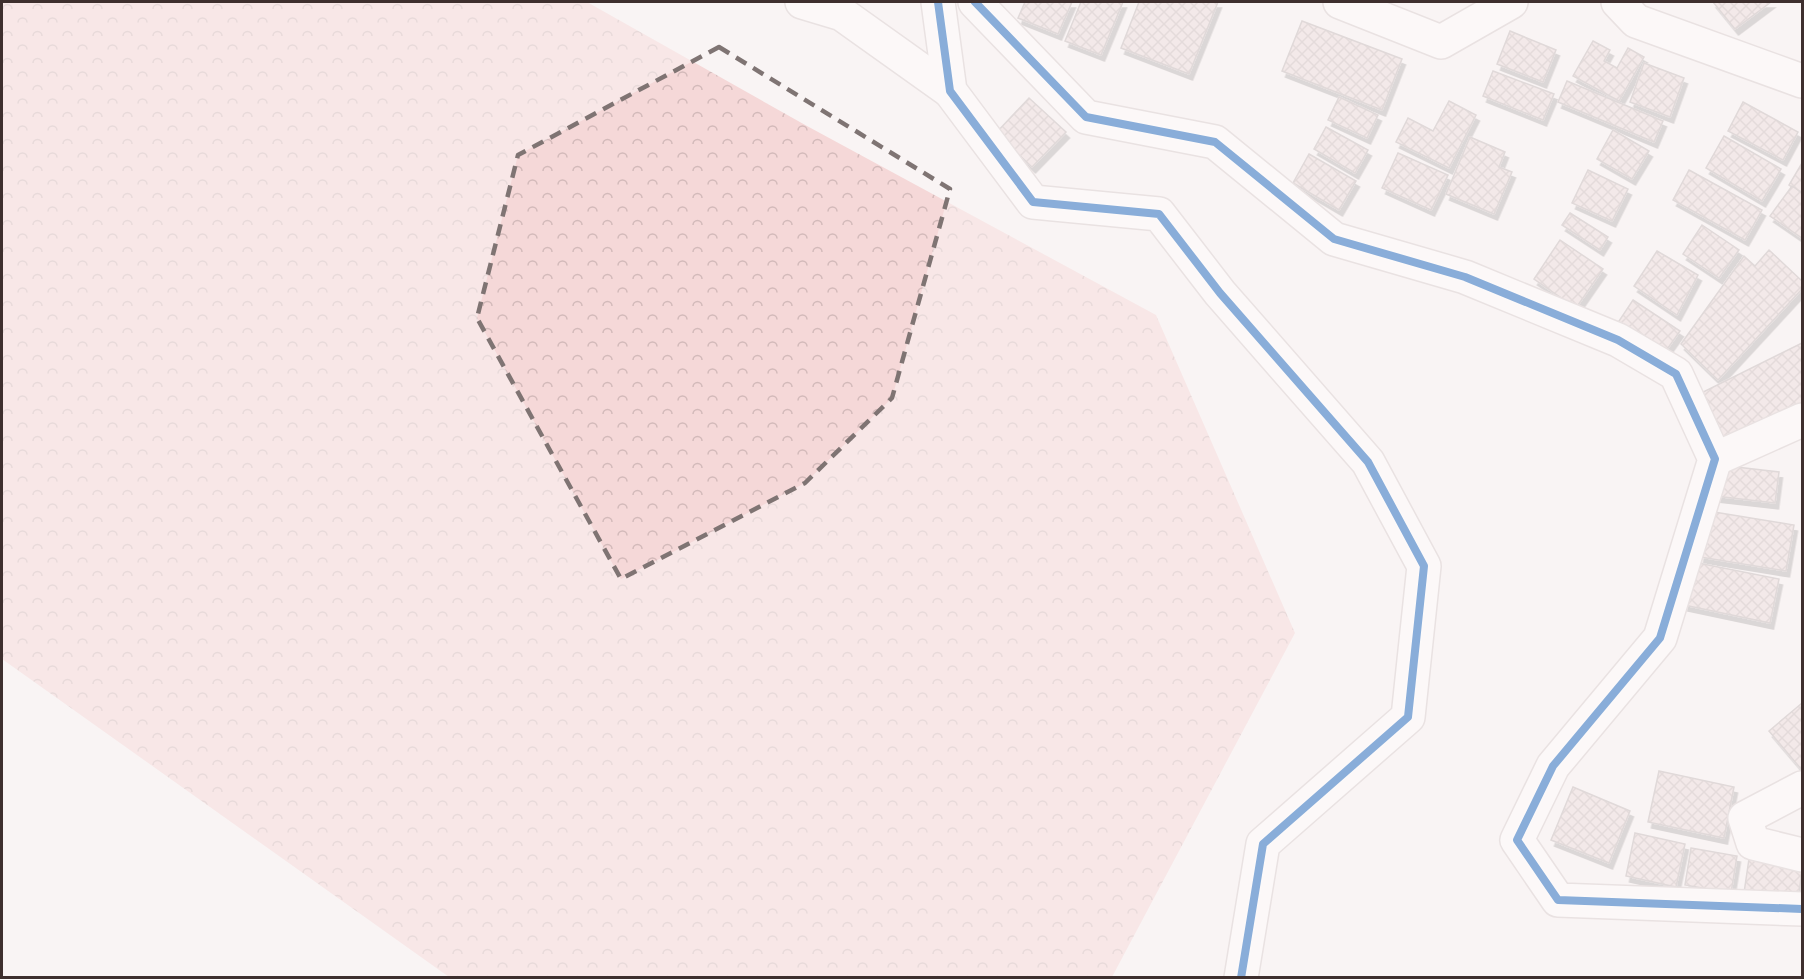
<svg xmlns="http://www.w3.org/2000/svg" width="1804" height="979" font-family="Figtree,sans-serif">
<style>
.forest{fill:url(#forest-crowns)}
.building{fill:url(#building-cross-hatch);stroke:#c1b8b8;stroke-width:1.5;filter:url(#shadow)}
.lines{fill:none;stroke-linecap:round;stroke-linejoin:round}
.street-casing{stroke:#d6cccc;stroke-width:36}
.street{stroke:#fefdfd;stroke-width:33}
.cycleway-casing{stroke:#fff;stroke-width:11}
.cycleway{stroke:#0057b8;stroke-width:8}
.marked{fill:none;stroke:#7f7473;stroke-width:4.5;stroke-dasharray:12 8;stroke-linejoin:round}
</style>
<defs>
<pattern id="forest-crowns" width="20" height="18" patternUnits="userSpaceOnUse" patternTransform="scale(1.5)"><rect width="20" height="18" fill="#f5d8d8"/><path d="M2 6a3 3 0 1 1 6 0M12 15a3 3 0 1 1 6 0" fill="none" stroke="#d3baba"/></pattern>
<pattern id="building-cross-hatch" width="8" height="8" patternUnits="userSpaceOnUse" patternTransform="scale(1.5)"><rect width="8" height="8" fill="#ecdcdb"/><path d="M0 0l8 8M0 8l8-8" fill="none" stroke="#cbbdbc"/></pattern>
<filter id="shadow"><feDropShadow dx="3.5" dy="6" stdDeviation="0" flood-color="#0004"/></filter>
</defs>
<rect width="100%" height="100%" fill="#f9f4f4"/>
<path class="forest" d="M 2,2 L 587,2 L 807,126 L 1156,315 L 1295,633 L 1112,977 L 449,977 L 2,659 Z"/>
<g class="building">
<path d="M 1025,2 L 1072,2 L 1058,34 L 1018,18 Z"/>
<path d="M 1081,2 L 1123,2 L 1101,55 L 1065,41 Z"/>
<path d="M 1139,2 L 1218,2 L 1189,74 L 1121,48 Z"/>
<path d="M 1713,2 L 1771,2 L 1735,29 Z"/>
<path d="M 1302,21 L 1402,59 L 1382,110 L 1282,71 Z"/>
<path d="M 1510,31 L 1556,50 L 1543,82 L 1497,64 Z"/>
<path d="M 1593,41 L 1610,50 L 1604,61 L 1617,68 L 1628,48 L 1644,57 L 1619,101 L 1573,76 Z"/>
<path d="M 1644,63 L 1684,78 L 1670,117 L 1630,102 Z"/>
<path d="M 1493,71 L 1554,94 L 1543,120 L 1483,96 Z"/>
<path d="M 1567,81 L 1663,121 L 1654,142 L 1558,102 Z"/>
<path d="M 1339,97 L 1378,115 L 1367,138 L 1328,120 Z"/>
<path d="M 1029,98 L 1066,132 L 1032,167 L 996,133 Z"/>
<path d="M 1449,101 L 1476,115 L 1449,168 L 1396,142 L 1408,118 L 1433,131 Z"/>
<path d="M 1743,102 L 1798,132 L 1783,160 L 1728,131 Z"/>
<path d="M 1326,127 L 1368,150 L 1355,173 L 1314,149 Z"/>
<path d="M 1613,130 L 1649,151 L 1632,179 L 1597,159 Z"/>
<path d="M 1724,136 L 1781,169 L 1762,201 L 1706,168 Z"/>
<path d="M 1470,137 L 1505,152 L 1499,167 L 1512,172 L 1494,214 L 1446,194 Z"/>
<path d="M 1398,153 L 1448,175 L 1431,210 L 1382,188 Z"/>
<path d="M 1309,154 L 1356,181 L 1339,210 L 1293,183 Z"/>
<path d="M 1802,163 L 1802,194 L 1789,185 Z"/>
<path d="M 1588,170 L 1628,189 L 1612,221 L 1572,203 Z"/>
<path d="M 1689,170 L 1762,210 L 1745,240 L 1673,200 Z"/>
<path d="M 1792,186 L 1802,193 L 1802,238 L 1770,216 Z"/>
<path d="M 1570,213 L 1608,237 L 1600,250 L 1562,225 Z"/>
<path d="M 1702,225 L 1739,250 L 1719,278 L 1683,254 Z"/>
<path d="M 1560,240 L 1603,269 L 1576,308 L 1534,279 Z"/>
<path d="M 1769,250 L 1802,281 L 1802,289 L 1718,380 L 1681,344 L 1744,256 L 1755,266 Z"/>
<path d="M 1657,251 L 1698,275 L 1677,315 L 1634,286 Z"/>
<path d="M 1633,300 L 1680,331 L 1663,355 L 1617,324 Z"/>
<path d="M 1802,343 L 1802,412 L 1718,453 L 1691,398 Z"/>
<path d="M 1719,465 L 1779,472 L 1775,503 L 1715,496 Z"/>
<path d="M 1708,511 L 1794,525 L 1786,571 L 1700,557 Z"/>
<path d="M 1693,562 L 1779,579 L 1770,623 L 1684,605 Z"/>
<path d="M 1802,703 L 1802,770 L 1769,731 Z"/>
<path d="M 1659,771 L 1734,787 L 1724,838 L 1648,822 Z"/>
<path d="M 1573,787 L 1630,811 L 1609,863 L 1551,840 Z"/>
<path d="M 1635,833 L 1685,844 L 1676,887 L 1626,876 Z"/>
<path d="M 1691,848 L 1737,856 L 1731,893 L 1685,885 Z"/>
<path d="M 1750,852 L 1802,869 L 1798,902 L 1744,893 Z"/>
</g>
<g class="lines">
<defs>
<g id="street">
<path d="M 802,2 L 842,14 L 950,91"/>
<path d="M 938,2 L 950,91 L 1033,202 L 1159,214 L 1220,293 L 1368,462 L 1424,566 L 1408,717 L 1263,844 L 1241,978"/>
<path d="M 975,2 L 1086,117 L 1215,142 L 1334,239 L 1465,277 L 1618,340 L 1676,374 L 1715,459 L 1660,638 L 1553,766 L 1517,840 L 1558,900 L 1802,909"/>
<path d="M 1340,2 L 1441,42 L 1511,2"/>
<path d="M 1618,2 L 1636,21 L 1802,81"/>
<path d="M 1715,459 L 1802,420"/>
<path d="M 1802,788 L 1745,818 L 1753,843 L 1802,855"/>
</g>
</defs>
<use href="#street" class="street-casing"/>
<use href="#street" class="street"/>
<defs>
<g id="cycleway">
<path d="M 938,2 L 950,91 L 1033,202 L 1159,214 L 1220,293 L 1368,462 L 1424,566 L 1408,717 L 1263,844 L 1241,978"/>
<path d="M 975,2 L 1086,117 L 1215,142 L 1334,239 L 1465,277 L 1618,340 L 1676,374 L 1715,459 L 1660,638 L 1553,766 L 1517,840 L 1558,900 L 1802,909"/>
</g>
</defs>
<use href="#cycleway" class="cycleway-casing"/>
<use href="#cycleway" class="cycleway"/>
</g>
<path d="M0 0H1804V979H0ZM 719,47 L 950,189 L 892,398 L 805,483 L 621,579 L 477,318 L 518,155 Z" fill="#f9f4f4" fill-opacity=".55" fill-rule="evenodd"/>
<path class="marked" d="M 719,47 L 950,189 L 892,398 L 805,483 L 621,579 L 477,318 L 518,155 Z"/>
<rect width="1804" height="979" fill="none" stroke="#3e2f2e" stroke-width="6"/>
</svg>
